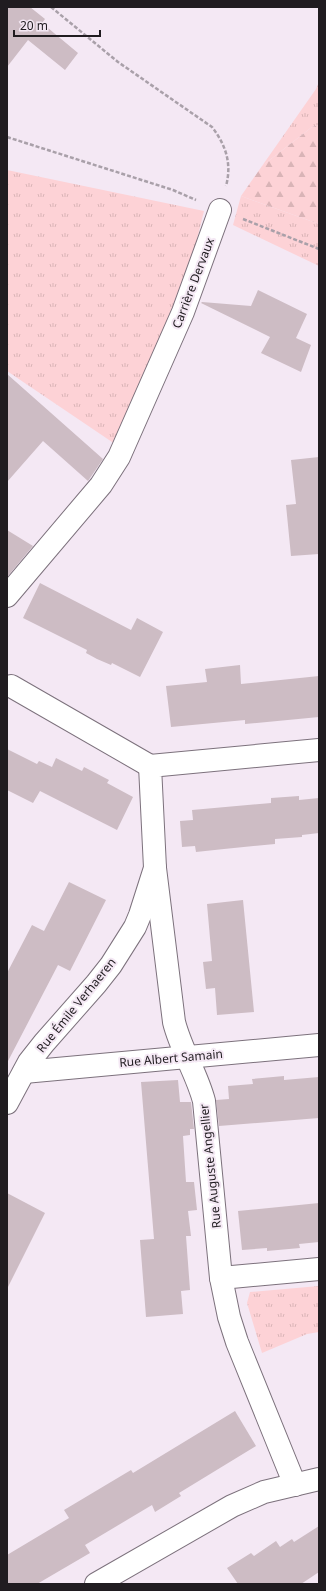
<svg xmlns="http://www.w3.org/2000/svg" width="326" height="1591" font-family="'Noto Sans',sans-serif">
<style>
.grass{fill:url(#grass-tufts)}
.forest{fill:url(#forest-firs)}
.building{fill:#cdbcc4}
.lines{fill:none;stroke-linecap:round;stroke-linejoin:round}
.street-casing{stroke:#7c717c;stroke-width:24}
.path{stroke:#a9a0a9;stroke-width:2.5;stroke-dasharray:4 2;stroke-linecap:butt}
.street{stroke:#fff;stroke-width:22}
.labels{text-anchor:middle;dominant-baseline:central;stroke-width:4;stroke-linejoin:round;paint-order:stroke}
.street-label{font-size:12px;fill:#201c20;stroke:#f4e8f4}
</style>
<defs>
<pattern id="grass-tufts" width="24" height="20" patternUnits="userSpaceOnUse"><rect width="24" height="20" fill="#fdd2d6"/><path d="M3 7l-1-3M5 7V3M7 7l1-3M15 17l-1-3M17 17v-4M19 17l1-3" fill="none" stroke="#d9b4b7"/></pattern>
<pattern id="forest-firs" width="22" height="20" patternUnits="userSpaceOnUse"><rect width="22" height="20" fill="#fdd2d6"/><path d="M5 1l3.5 6h-7zM16 11l3.5 6h-7z" fill="#d9b4b7"/></pattern>
</defs>
<rect width="100%" height="100%" fill="#f4e8f4"/>
<g class="grass">
<path d="M 319,82 L 319,125 L 312,127 L 262,166 L 316,89 Z"/>
<path d="M 7,170 L 204,211 L 185,288 L 115,444 L 7,371 Z"/>
<path d="M 241,196 L 319,224 L 319,266 L 233,225 Z"/>
<path d="M 319,1286 L 319,1332 L 307,1334 L 262,1353 L 247,1303 L 250,1292 Z"/>
</g>
<path class="forest" d="M 319,125 L 319,224 L 241,196 L 262,166 L 312,127 Z"/>
<g class="building">
<path d="M 7,7 L 30,7 L 45,19 L 42,23 L 78,53 L 65,70 L 28,40 L 7,67 Z"/>
<path d="M 258,290 L 307,314 L 296,338 L 311,345 L 301,372 L 261,353 L 270,337 L 201,303 L 202,302 L 251,306 Z"/>
<path d="M 7,374 L 103,459 L 88,481 L 43,441 L 7,482 Z"/>
<path d="M 319,457 L 319,554 L 291,556 L 286,505 L 296,504 L 291,460 Z"/>
<path d="M 7,530 L 33,546 L 7,577 Z"/>
<path d="M 40,583 L 131,630 L 137,618 L 163,632 L 140,677 L 112,663 L 111,665 L 97,659 L 86,653 L 87,650 L 23,618 Z"/>
<path d="M 240,665 L 241,684 L 319,676 L 319,717 L 245,724 L 245,720 L 171,727 L 166,686 L 207,682 L 205,669 Z"/>
<path d="M 7,749 L 37,764 L 39,761 L 52,767 L 56,758 L 82,771 L 84,767 L 109,780 L 107,783 L 133,797 L 117,830 L 40,791 L 33,803 L 7,790 Z"/>
<path d="M 299,796 L 299,800 L 319,798 L 319,833 L 302,835 L 302,837 L 275,839 L 275,844 L 224,849 L 196,852 L 195,846 L 182,847 L 180,821 L 193,820 L 192,810 L 271,803 L 271,798 Z"/>
<path d="M 69,882 L 106,900 L 70,971 L 58,965 L 7,1063 L 7,973 L 32,925 L 44,931 Z"/>
<path d="M 243,900 L 254,1012 L 217,1015 L 215,988 L 206,989 L 203,962 L 212,961 L 207,904 Z"/>
<path d="M 284,1076 L 284,1080 L 319,1077 L 319,1118 L 219,1126 L 216,1100 L 229,1099 L 228,1086 L 253,1084 L 252,1079 Z"/>
<path d="M 178,1080 L 180,1102 L 191,1102 L 194,1129 L 190,1129 L 190,1135 L 183,1136 L 186,1182 L 194,1182 L 197,1210 L 188,1211 L 191,1236 L 186,1236 L 190,1290 L 181,1291 L 183,1314 L 146,1317 L 140,1240 L 154,1239 L 141,1082 Z"/>
<path d="M 7,1193 L 45,1213 L 7,1289 Z"/>
<path d="M 319,1203 L 319,1242 L 299,1244 L 300,1248 L 267,1251 L 267,1248 L 242,1250 L 238,1211 Z"/>
<path d="M 235,1411 L 256,1446 L 179,1493 L 181,1496 L 155,1512 L 152,1505 L 85,1545 L 90,1553 L 37,1584 L 7,1584 L 7,1555 L 69,1518 L 64,1510 L 131,1470 L 133,1473 Z"/>
<path d="M 319,1526 L 319,1572 L 301,1584 L 238,1584 L 227,1568 L 251,1553 L 254,1556 L 276,1541 L 280,1547 L 292,1539 L 294,1542 Z"/>
</g>
<g class="lines">
<defs>
<g id="street">
<path d="M 7,596 L 101,485 L 119,457 L 183,312 L 220,210"/>
<path d="M 11,686 L 150,766"/>
<path d="M 155,868 L 174,1022 C 181,1050 197,1074 204,1101 L 221,1278 L 229,1317 L 237,1342 L 295,1485"/>
<path d="M 24,1072 L 319,1045"/>
<path d="M 7,1103 L 29,1062 L 44,1043 L 96,984 L 111,965 L 135,927 L 140,915 L 155,868 L 150,766 L 319,750"/>
<path d="M 221,1278 L 319,1269"/>
<path d="M 96,1584 L 232,1506 L 264,1492 L 319,1479"/>
</g>
</defs>
<use href="#street" class="street-casing"/>
<g class="path">
<path d="M 51,7 L 118,62 L 212,127 C 226,145 232,164 226,186"/>
<path d="M 7,137 L 173,190 L 196,200"/>
<path d="M 243,219 L 319,249"/>
</g>
<use href="#street" class="street"/>
</g>
<g class="labels">
<g class="street-label">
<text transform="translate(193 283) rotate(-69)">Carrière Dervaux</text>
<text transform="translate(76 1005) rotate(-51)">Rue Émile Verhaeren</text>
<text transform="translate(171 1058) rotate(-5)">Rue Albert Samain</text>
<text transform="translate(210 1166) rotate(-96)">Rue Auguste Angellier</text>
</g>
</g>
<rect width="326" height="1591" fill="none" stroke="#201c20" stroke-width="16"/>
<path d="M14 30v6h86v-6" fill="none" stroke="#201c20" stroke-width="2"/>
<text x="20" y="30" font-size="12" fill="#201c20" stroke="#f4e8f4" stroke-width="3" paint-order="stroke">20 m</text>
</svg>
